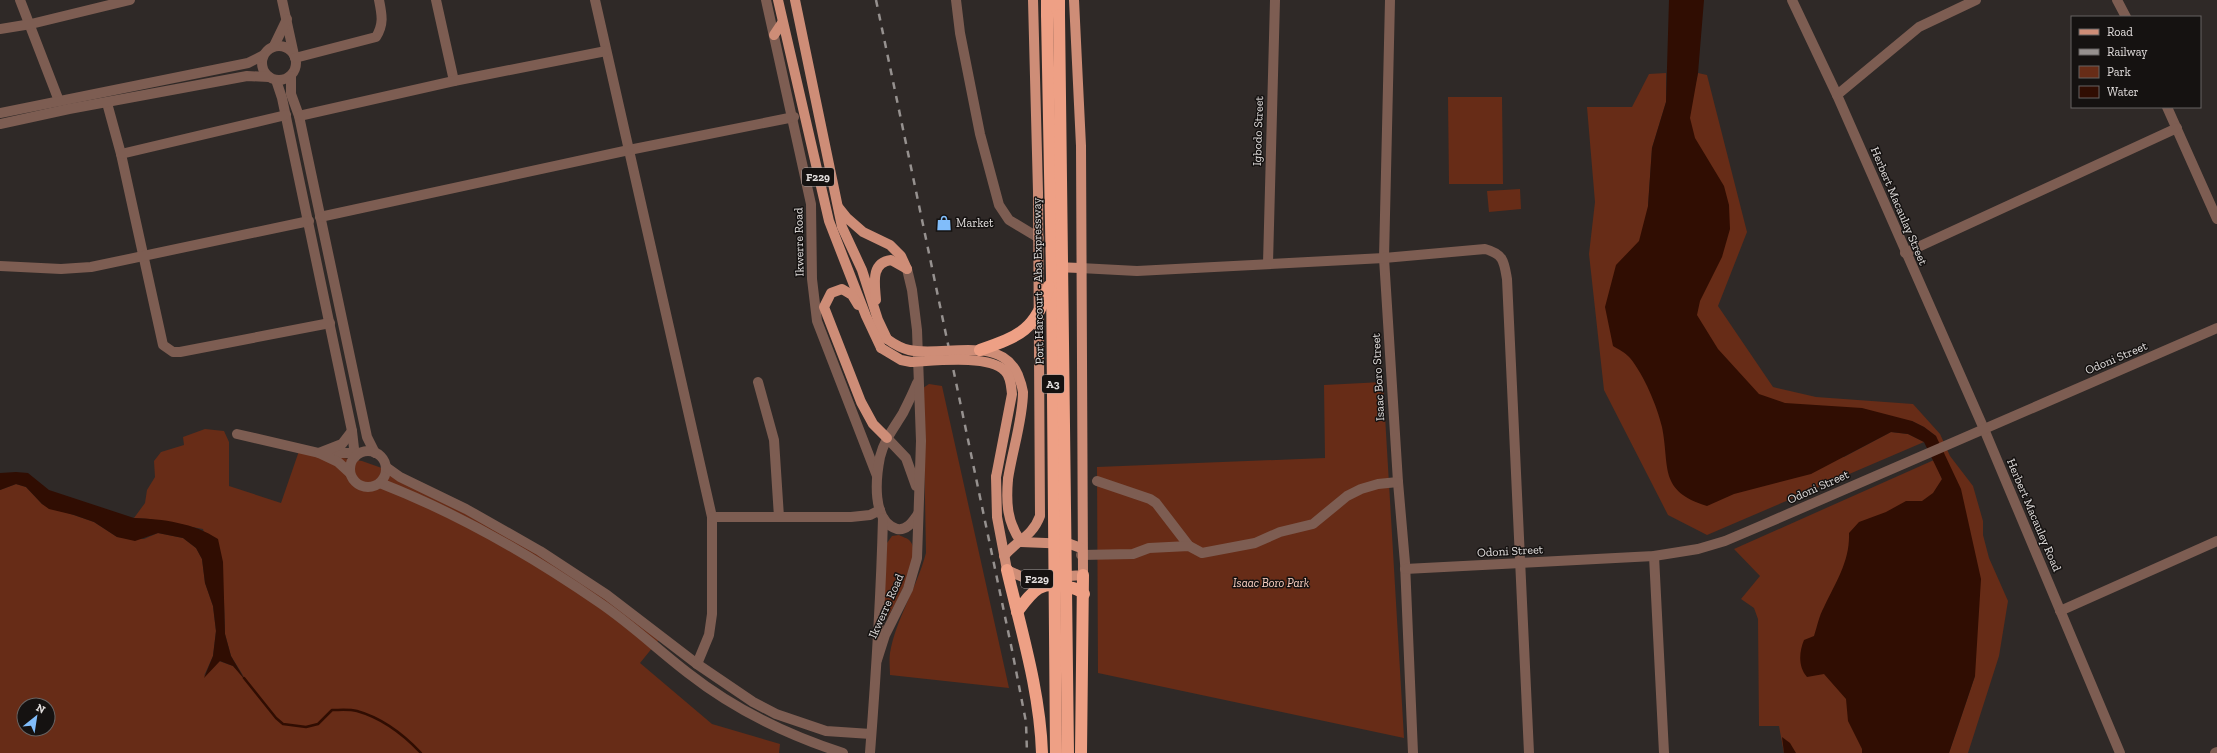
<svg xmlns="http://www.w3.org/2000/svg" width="2217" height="753" font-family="'Zilla Slab',serif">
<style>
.green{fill:#672c17;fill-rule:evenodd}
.water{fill:#300d02}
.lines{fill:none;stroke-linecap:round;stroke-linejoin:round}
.stream{stroke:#300d02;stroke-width:2.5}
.minor{stroke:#7d5d52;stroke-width:10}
.major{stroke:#ce8d77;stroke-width:10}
.highway{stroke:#eea085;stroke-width:12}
.rail{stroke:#96918f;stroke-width:2.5;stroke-dasharray:7 7;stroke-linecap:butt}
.major-bridge{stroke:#ce8d77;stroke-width:10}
.highway-bridge{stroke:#eea085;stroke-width:12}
.labels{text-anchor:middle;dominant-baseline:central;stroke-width:3;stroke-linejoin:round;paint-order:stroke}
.shield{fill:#151211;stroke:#a4a09f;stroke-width:1}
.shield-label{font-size:11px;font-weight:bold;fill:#e1dddc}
.street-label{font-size:12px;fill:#e1dddc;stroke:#151211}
.poi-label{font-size:12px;fill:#e1dddc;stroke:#151211;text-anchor:start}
.park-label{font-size:12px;font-style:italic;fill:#fcd1c3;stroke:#151211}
</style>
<rect width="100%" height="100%" fill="#2f2927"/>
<g class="green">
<path d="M 1666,73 L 1666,102 L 1652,148 L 1648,206 L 1648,324 L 1844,457 L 1891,432 L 1908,434 L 1924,442 L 1707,535 L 1668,515 L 1604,390 L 1589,254 L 1595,202 L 1587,107 L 1632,107 L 1649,74 Z"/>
<path d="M 1698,73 L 1707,75 L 1747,232 L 1718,306 L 1773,387 L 1816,397 L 1913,404 L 1940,434 L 1950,456 L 1973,486 L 1983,521 L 1983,535 L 1989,558 L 2008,601 L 1999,656 L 1968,753 L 1949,753 L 1975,676 L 1936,436 L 1924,427 L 1912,421 L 1706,418 L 1679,157 Z"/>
<path d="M 1448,97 L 1502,97 L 1503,184 L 1449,184 Z"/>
<path d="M 1520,189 L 1521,209 L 1489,212 L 1487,191 Z"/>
<path d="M 1383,382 L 1404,738 L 1098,673 L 1097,467 L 1325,458 L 1324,385 Z"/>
<path d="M 929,384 L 942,386 L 1009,688 L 890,675 C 890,668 889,660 890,653 C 896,619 917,587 926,553 L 923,388 Z"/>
<path d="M 205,429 L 224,431 L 229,442 L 229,486 L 281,503 L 299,451 L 362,461 L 393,472 L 487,521 L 662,636 L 640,663 L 712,724 L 780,744 L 779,753 L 0,753 L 0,490 L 16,484 L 26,487 L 42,504 L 94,522 L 117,537 L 144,539 L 158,533 L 183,538 L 196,548 L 202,559 L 205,583 L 213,606 L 216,631 L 213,656 L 204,676 L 219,661 L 233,666 L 244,677 L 231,656 L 225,634 L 224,603 L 203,529 L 149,519 L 134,518 L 145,503 L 147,490 L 155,477 L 154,461 L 161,452 L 184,445 L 183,437 ZM 24,705 L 48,705 L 48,729 L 24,729 Z"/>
<path d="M 1934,460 L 1942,479 L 1924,753 L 1784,753 L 1779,726 L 1759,726 L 1758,619 L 1754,608 L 1741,599 L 1760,576 L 1734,549 Z"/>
<path d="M 899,535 C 902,537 908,538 910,541 C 923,555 894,609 885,621 L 882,618 L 887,543 L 892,536 Z"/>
</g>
<g class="water">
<path d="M 1669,0 L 1704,0 L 1698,73 L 1690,118 L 1695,138 L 1724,186 L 1729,205 L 1730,229 L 1722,257 L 1700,301 L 1697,315 L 1718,349 L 1759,394 L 1785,403 L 1862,408 L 1912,421 L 1924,427 L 1936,436 L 1961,489 L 1981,579 L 1975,676 L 1949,753 L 1862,753 L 1862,749 L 1848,721 L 1846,699 L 1824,674 L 1807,677 C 1798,667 1799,652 1804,640 L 1814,636 C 1817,627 1819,616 1824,607 C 1836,582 1850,561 1849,533 L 1859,522 L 1886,512 L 1906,501 L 1922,501 L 1933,493 L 1942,479 L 1924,442 L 1908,434 L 1891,432 L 1811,474 L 1734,494 L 1707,506 C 1658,491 1670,467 1662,427 C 1657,406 1644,375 1630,358 C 1626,353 1618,349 1613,346 L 1605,307 L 1616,265 L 1639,241 L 1648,206 L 1652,148 L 1666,102 Z"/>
<path d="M 16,472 L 28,473 L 49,490 L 134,518 C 163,519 194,523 218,539 L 223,562 L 225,634 L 231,656 L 245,680 L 233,666 L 220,661 L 204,678 L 213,656 L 216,631 L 213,606 L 205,583 L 202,559 L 196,548 L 183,538 L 158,533 L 135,541 L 117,537 L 94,522 L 74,515 L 49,509 L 42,504 L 26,487 L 16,484 L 0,490 L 0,473 Z"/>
<path d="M 1782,737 L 1790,743 L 1796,753 L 1784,753 Z"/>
</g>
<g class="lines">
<path class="stream" d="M 244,678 L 276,718 L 283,724 L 306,727 L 318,724 L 332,710 C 340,710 349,709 357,711 C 382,718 404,735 421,753"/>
<g class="minor">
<path d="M 20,0 L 59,101"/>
<path d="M 282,0 L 294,55"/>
<path d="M 436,0 L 454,81"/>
<path d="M 595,0 L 712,517 L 712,614 L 709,635 L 697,664"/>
<path d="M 766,0 L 811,204 L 812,279 L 817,321 L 877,476"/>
<path d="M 956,0 L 960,33 L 980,134 L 999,205 L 1009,220 L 1039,238"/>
<path d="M 1390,0 L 1384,258 L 1398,482 L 1405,563 L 1413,753"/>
<path d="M 1792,0 L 1837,95 L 1984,429 L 2120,753"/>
<path d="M 2117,0 L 2126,17"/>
<path d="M 0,29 L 31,24 L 130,0"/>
<circle cx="279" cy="63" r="17"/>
<path d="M 274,46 L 287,19"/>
<path d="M 295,58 L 376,37 C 384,24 382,15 379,0"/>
<path d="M 291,76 L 291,94 L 299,116 L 367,437 L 375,453"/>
<path d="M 276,80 L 282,98 L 352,431 L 355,457"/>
<path d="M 1837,95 L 1919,27 L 1976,0"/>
<path d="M 107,103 L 121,154 L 163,345 L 173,352 L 180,352 L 330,323"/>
<path d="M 2167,107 L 2217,219"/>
<path d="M 0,113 L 248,63 L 262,56"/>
<path d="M 299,116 L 454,81 L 606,51"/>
<path d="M 0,124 L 69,109 L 247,76 L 269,77"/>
<path d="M 121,154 L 286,115"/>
<path d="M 320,217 L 629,150 L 794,117"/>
<path d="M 1905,253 L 2177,128"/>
<path d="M 1268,263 L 1275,0"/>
<path d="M 0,266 L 61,269 L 91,267 L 309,221"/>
<path d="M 1080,268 L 1137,271 L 1384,258 L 1485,249 C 1504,254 1504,262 1507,279 L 1529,753"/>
<path d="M 758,382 L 774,440 L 779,517"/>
<path d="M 917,383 C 913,393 908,403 903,413 C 894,428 884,440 880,457 C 876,477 871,521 897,529 C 907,531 913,521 918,514"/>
<path d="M 237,434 L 319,453 L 355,453"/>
<path d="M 887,438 L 906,458 L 916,486"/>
<circle cx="368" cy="469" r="18"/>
<path d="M 386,467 L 400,477 L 466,509 L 540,551 L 607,595 L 697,664 L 753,702 L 776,714 L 826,731 L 871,734"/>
<path d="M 350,473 L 338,462 L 319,453 L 342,444 L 352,431"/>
<path d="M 1097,481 L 1150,499 L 1156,503 L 1189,546"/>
<path d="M 380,483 C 457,513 532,556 600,603 C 631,624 658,650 688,673 C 734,709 787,735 843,753"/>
<path d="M 712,517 L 851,517 L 870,515 L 880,510"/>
<path d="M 1081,555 L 1133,554 L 1149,548 L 1189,546 L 1202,553 L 1255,543 L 1280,532 L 1313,524 L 1347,496 L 1361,489 L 1378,484 L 1398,482"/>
<path d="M 1654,556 L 1664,753"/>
<path d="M 1405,569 L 1654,556 L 1698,549 L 1725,541 L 1758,527 L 2217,328"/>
<path d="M 2060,611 L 2217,541"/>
<path d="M 877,660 L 885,635 L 908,589 L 917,558 L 921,441 L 917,330 L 912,290 L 907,269"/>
<path d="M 870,753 C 876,675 881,596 883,518"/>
<path d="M 2215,753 L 2217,752"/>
</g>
<g class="major">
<path d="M 778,0 L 829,221 L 866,316 L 881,348"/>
<path d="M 795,0 L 842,227 L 862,270 L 878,320 L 887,339"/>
<path d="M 774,35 L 782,23"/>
<path d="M 839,208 L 847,218 L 863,232 L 890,245 L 901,256 L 907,269"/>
<path d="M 1055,267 L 1080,268"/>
<path d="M 876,300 C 875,284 870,263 891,260 L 907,269"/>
<path d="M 858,305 L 852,295 L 842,289 L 831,293 L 824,307 L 861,402 L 873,424 L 887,438"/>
<path d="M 996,477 L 997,517 L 1007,570 L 1027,579 L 1083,575 L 1081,146 L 1074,0"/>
<path d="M 1008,479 C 1006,503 1007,522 1021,542"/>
<path d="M 1021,542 L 1070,544 L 1081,548"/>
<path d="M 1004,556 C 1017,540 1032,537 1040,516 L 1038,192 L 1033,0"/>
</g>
<g class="highway">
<path d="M 1047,15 L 1047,0"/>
<path d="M 1059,15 L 1059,0"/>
<path d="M 1007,570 C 1021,630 1040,691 1042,753"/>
<path d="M 1017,612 C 1032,592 1040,579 1067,587 C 1074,588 1079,589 1084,594"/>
<path d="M 1081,753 L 1083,575"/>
</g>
<path class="rail" d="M 876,0 L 1012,650 L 1026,722 L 1027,753"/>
<g class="major-bridge">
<path d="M 887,339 C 894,344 900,348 909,350 C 942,358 1000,333 1018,375 C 1020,380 1022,386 1023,392 C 1023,419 1012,452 1008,479"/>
<path d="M 881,348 L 901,360 L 911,362 C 933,361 989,354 1005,371 C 1011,377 1011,386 1012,394 L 996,477"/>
</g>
<g class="highway-bridge">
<path d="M 1047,15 L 1052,276 L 1056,753"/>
<path d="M 1059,15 L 1068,753"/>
<path d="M 980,350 C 1020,336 1036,330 1049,286"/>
</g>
</g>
<defs>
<symbol id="shop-bare" viewBox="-9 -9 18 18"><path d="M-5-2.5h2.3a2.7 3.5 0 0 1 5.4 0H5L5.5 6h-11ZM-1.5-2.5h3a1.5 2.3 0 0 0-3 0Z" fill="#81bdfa" stroke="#151211" stroke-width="2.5" paint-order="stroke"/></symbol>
</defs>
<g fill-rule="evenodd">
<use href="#shop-bare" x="933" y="212" width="22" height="22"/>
</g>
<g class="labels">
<g class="shield">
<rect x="802" y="168" width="32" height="18" rx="3"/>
<rect x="1042" y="375" width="22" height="18" rx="3"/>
<rect x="1021" y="570" width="32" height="18" rx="3"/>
</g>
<g class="shield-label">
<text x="818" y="177">F229</text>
<text x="1053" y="384">A3</text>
<text x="1037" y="579">F229</text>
</g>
<g class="street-label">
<text transform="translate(1258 131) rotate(-88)">Igbodo Street</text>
<text transform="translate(1899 206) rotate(67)">Herbert Macaulay Street</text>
<text transform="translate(799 242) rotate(-91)">Ikwerre Road</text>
<text transform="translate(1038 281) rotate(-91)">Port Harcourt - Aba Expressway</text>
<text transform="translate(2116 358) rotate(-23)">Odoni Street</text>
<text transform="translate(1378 377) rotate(-93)">Isaac Boro Street</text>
<text transform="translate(1818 487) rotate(-24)">Odoni Street</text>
<text transform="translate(2034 515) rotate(67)">Herbert Macauley Road</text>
<text transform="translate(1510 551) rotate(-3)">Odoni Street</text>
<text transform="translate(886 606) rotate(-66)">Ikwerre Road</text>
</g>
<g class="poi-label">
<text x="956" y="223">Market</text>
</g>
<g class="park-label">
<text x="1271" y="583">Isaac Boro Park</text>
</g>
</g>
<rect x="2071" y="16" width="130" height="92" fill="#151211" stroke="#676362"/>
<rect x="2079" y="29" width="20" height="6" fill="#ce8d77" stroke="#676362"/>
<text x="2107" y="36" font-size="12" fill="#e1dddc">Road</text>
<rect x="2079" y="49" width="20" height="6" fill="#96918f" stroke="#676362"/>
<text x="2107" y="56" font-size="12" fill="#e1dddc">Railway</text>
<rect x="2079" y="66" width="20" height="12" fill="#672c17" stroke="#676362"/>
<text x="2107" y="76" font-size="12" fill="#e1dddc">Park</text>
<rect x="2079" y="86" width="20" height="12" fill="#300d02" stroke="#676362"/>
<text x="2107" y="96" font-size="12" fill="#e1dddc">Water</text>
<g transform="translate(36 717) rotate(30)"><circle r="19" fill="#151211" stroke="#676362"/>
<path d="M0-3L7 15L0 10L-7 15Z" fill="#81bdfa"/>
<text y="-6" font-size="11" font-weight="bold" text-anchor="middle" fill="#e1dddc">N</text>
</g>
</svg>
